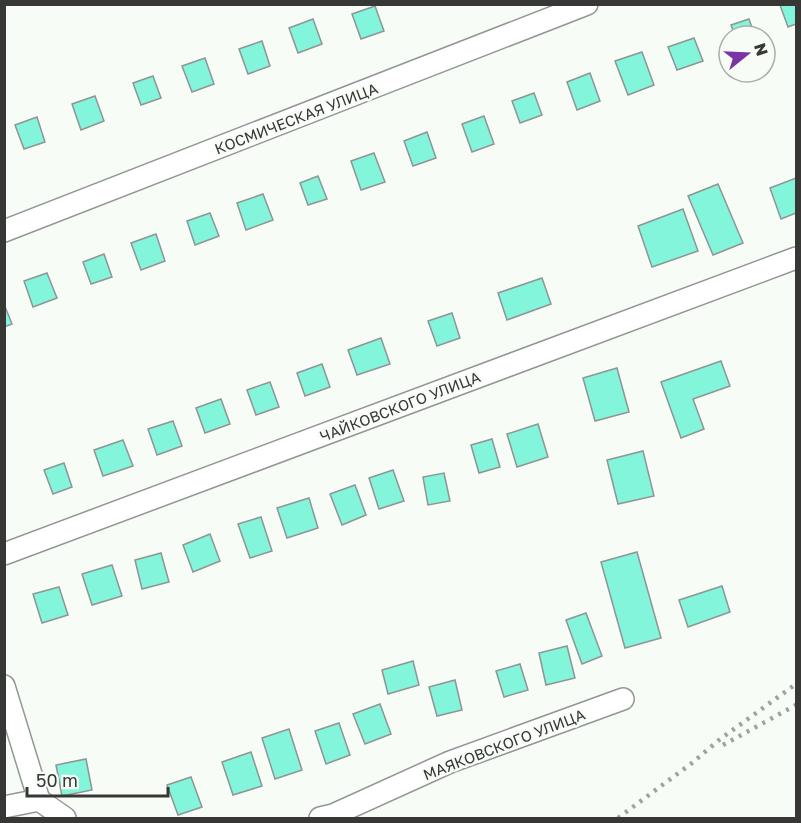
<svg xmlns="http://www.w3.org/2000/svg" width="801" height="823" font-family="'Golos Text',sans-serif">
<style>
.building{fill:#83f5da;stroke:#8f9594;stroke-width:1.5}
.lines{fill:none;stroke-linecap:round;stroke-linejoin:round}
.minor-casing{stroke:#939793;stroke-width:24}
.minor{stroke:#fff;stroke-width:21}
.rail{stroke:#a0a29f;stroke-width:4.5;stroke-dasharray:3 6;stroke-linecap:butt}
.labels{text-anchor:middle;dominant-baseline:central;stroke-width:5;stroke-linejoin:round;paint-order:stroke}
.street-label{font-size:15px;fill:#373836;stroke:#f8fcf7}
</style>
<rect width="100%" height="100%" fill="#f8fcf7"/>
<g class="building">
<path d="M 796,4 L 796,24 L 788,27 L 780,5 Z"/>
<path d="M 375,6 L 384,31 L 361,39 L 352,14 Z"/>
<path d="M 313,19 L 322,44 L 298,53 L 289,28 Z"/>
<path d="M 749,19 L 755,36 L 735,36 L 731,25 Z"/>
<path d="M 694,38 L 703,61 L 677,70 L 668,47 Z"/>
<path d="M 262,41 L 270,66 L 248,74 L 239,49 Z"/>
<path d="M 642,52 L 654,85 L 628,95 L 615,61 Z"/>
<path d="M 205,58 L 214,84 L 192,92 L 182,66 Z"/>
<path d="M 590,73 L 600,101 L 577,110 L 567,82 Z"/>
<path d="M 153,76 L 161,98 L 141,105 L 133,83 Z"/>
<path d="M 534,93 L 542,115 L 520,123 L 512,101 Z"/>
<path d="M 95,96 L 104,121 L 81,130 L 72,104 Z"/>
<path d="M 484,116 L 494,144 L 472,152 L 462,124 Z"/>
<path d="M 37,117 L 45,142 L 24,149 L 15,125 Z"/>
<path d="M 427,132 L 436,158 L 413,166 L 404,141 Z"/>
<path d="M 374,153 L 385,182 L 361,190 L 351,161 Z"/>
<path d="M 318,176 L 327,199 L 308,205 L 300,183 Z"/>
<path d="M 796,178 L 796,213 L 781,219 L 770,188 Z"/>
<path d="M 718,184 L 743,243 L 713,255 L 688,196 Z"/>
<path d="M 263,194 L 273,220 L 246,230 L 237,203 Z"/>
<path d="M 683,209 L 698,251 L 652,267 L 638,226 Z"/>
<path d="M 210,213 L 219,236 L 195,245 L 187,221 Z"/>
<path d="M 156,234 L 165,261 L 141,270 L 131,243 Z"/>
<path d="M 104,254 L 112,277 L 91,284 L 83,262 Z"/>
<path d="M 47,273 L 57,298 L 33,307 L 24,281 Z"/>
<path d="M 542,278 L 551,304 L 507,320 L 498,293 Z"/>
<path d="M 4,304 L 12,324 L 4,327 Z"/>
<path d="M 452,313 L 460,338 L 437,346 L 428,321 Z"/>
<path d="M 381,338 L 390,364 L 357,375 L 348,350 Z"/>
<path d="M 721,361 L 730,386 L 693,399 L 704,429 L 681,438 L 661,382 Z"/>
<path d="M 322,364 L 330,387 L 305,396 L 297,373 Z"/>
<path d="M 617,368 L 629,412 L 595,421 L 583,378 Z"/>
<path d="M 270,382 L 279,407 L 256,415 L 247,390 Z"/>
<path d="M 221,399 L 230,424 L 205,433 L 196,408 Z"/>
<path d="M 173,421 L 182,446 L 157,455 L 148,429 Z"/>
<path d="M 538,424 L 548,457 L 517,467 L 507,434 Z"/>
<path d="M 492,439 L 500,467 L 479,473 L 471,445 Z"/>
<path d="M 123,440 L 133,466 L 103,476 L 94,450 Z"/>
<path d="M 643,451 L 654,496 L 618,504 L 607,460 Z"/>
<path d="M 64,463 L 72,487 L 53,494 L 44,470 Z"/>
<path d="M 393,470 L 404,501 L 379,509 L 369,478 Z"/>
<path d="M 444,473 L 450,501 L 428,505 L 423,477 Z"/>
<path d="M 355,485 L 366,515 L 342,525 L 330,494 Z"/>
<path d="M 309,498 L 318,528 L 287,538 L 277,508 Z"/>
<path d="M 261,517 L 272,551 L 250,558 L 238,524 Z"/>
<path d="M 210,534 L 220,561 L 193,572 L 183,545 Z"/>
<path d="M 637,552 L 661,638 L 625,648 L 601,562 Z"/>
<path d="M 161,553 L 169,582 L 142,589 L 135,560 Z"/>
<path d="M 112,565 L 122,596 L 92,605 L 82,574 Z"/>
<path d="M 722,586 L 730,612 L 688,627 L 679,600 Z"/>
<path d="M 59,587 L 68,615 L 42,623 L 33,594 Z"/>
<path d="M 586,613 L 602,656 L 582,664 L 566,620 Z"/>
<path d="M 567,646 L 575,678 L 546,685 L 539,653 Z"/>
<path d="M 413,661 L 419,685 L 388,694 L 382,670 Z"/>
<path d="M 520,664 L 528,690 L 504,697 L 496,671 Z"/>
<path d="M 455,680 L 462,710 L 437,716 L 429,687 Z"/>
<path d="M 380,704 L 391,734 L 365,744 L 353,714 Z"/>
<path d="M 339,723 L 350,755 L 326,764 L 315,731 Z"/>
<path d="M 289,729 L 302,770 L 275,779 L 262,738 Z"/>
<path d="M 251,752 L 262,786 L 233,795 L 222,762 Z"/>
<path d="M 86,759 L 92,790 L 62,796 L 56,765 Z"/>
<path d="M 191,777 L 202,807 L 178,815 L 167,785 Z"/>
</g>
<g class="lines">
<defs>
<g id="minor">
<path d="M 4,231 L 587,4"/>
<path d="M 4,554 L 796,258"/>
<path d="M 4,686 L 39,800"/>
<path d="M 4,807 L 39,800 L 65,818"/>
<path d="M 320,818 L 333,815 L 450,762 L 623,699"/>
</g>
</defs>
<use href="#minor" class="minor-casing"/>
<use href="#minor" class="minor"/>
<g class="rail">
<path d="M 723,745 L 796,705"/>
<path d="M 618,818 L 692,763 L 719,740 L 796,684"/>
</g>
</g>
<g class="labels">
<g class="street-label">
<text transform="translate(296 118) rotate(-21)">КОСМИЧЕСКАЯ УЛИЦА</text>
<text transform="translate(400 406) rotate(-21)">ЧАЙКОВСКОГО УЛИЦА</text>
<text transform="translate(504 744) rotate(-21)">МАЯКОВСКОГО УЛИЦА</text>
</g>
</g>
<rect width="801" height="823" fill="none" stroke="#373836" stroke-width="12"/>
<g transform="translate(747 54) rotate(72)"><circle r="28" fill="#f8fcf7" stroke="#abaeaa" stroke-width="1.5"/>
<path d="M0-4.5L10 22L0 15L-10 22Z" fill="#7b33a5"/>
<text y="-9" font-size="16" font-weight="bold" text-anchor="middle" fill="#373836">N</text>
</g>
<path d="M27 787v9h141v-9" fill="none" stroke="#373836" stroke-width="3"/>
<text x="36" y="787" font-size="18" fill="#373836" stroke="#f8fcf7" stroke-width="4.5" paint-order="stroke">50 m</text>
</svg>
